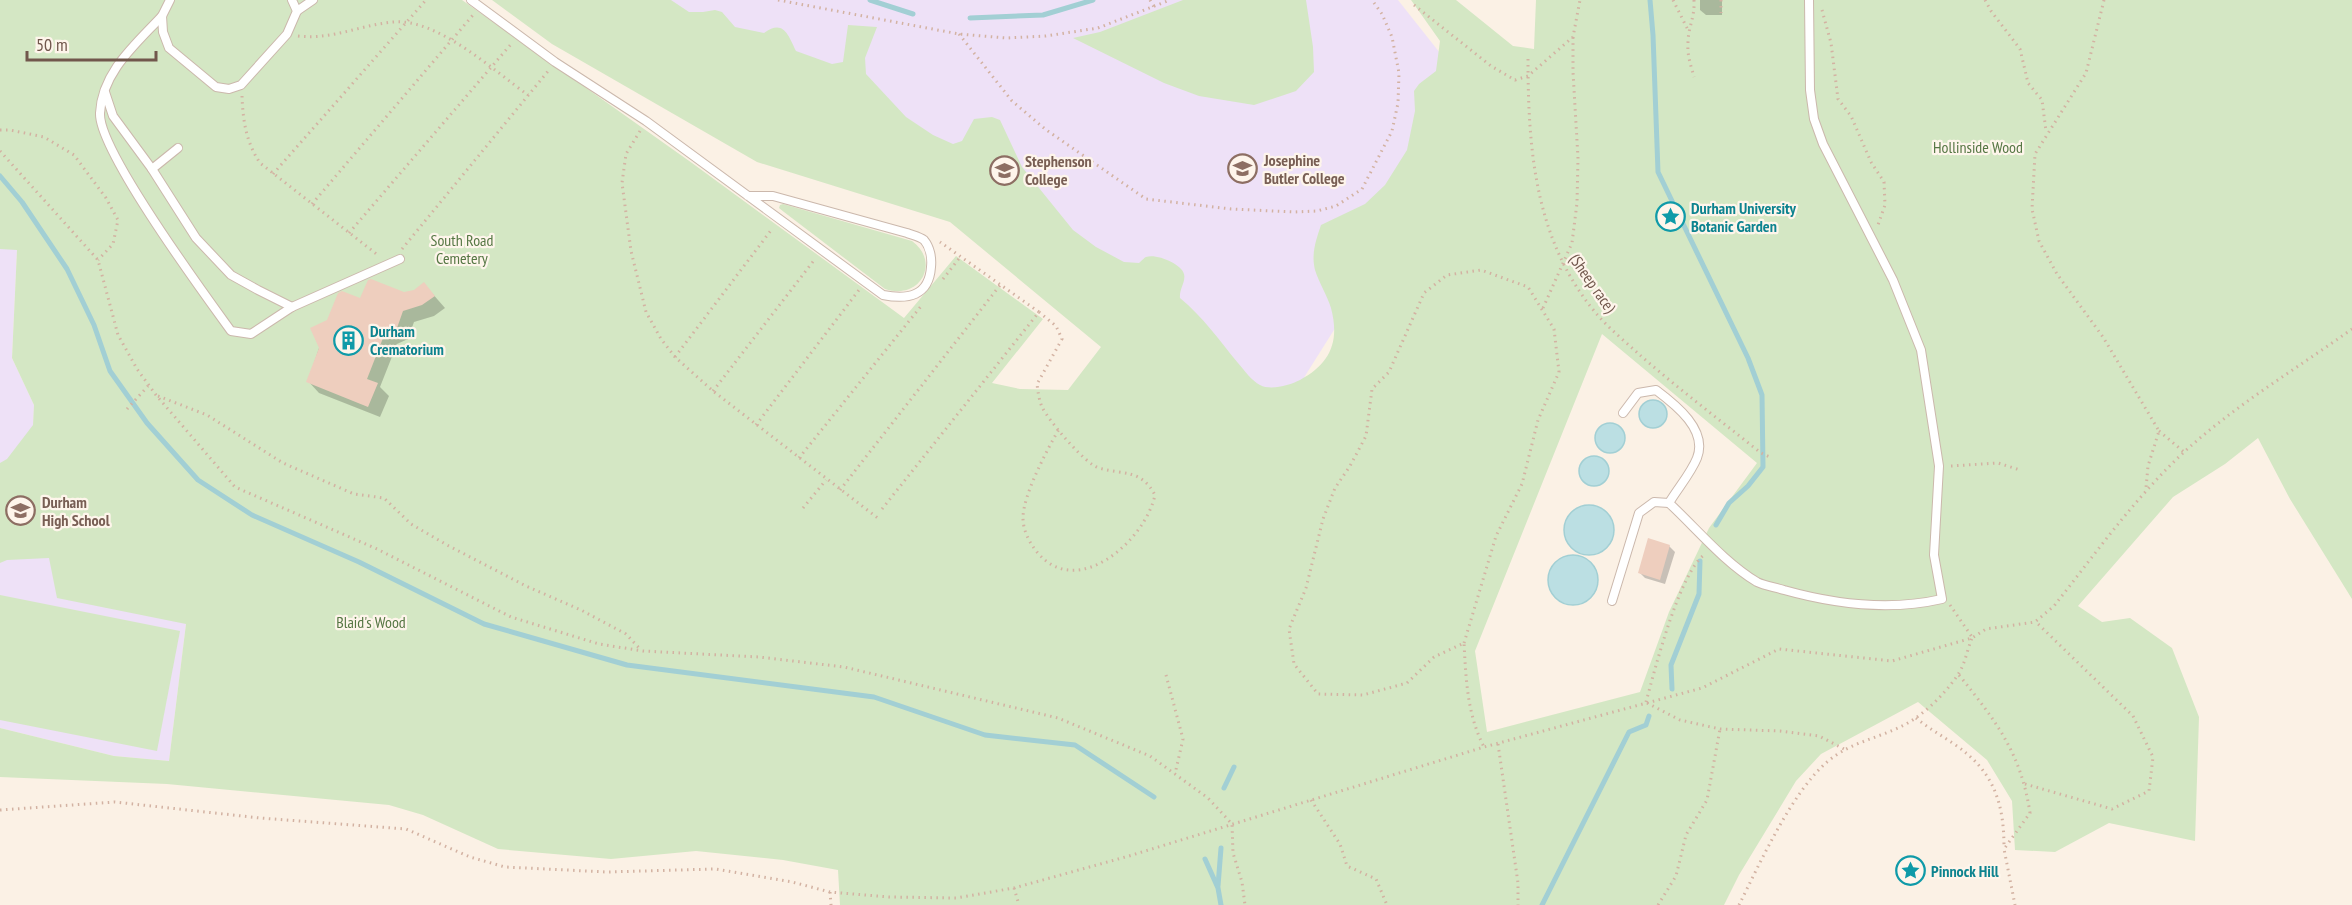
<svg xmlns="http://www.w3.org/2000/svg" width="2352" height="905" font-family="'PT Sans Narrow',sans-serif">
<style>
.education{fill:#eee1f7}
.green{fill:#d4e7c4;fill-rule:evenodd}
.water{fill:#bbdfe3;stroke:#a2cfd4;stroke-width:1.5}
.shadow{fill:#0003}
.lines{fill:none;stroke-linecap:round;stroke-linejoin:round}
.stream{stroke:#a2cfd4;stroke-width:5}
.building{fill:#eecebe}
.service-casing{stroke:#cbb8ac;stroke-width:10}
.path{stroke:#d3b2a2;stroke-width:3;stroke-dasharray:1.5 4.5;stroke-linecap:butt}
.service{stroke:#fff;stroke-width:8}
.labels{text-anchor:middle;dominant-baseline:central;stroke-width:4.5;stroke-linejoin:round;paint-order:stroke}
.park-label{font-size:16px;fill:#567744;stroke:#fef5eb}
.education-label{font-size:16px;font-weight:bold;fill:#785e54;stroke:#fef5eb;text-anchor:start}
.culture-label{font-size:16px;font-weight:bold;fill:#0d838f;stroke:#fef5eb;text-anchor:start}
.street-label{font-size:16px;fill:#71574c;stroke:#fef5eb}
</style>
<rect width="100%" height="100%" fill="#fbf1e5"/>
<g class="education">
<path d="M 639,0 L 1398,0 L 1478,101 L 1283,411 Z"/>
<path d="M 0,249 L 17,249 L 12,358 L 34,405 L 32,464 L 186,624 L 169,761 L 114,756 L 0,728 Z"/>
</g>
<g class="green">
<path d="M 0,0 L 462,0 L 692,163 L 904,318 L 956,256 L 1043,319 L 992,383 L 1020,389 L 1068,390 L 1101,347 L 950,222 L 757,162 L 552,44 L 492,0 L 671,0 L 689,12 L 703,12 L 715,10 L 722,12 L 735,27 L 764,33 C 783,19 788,34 796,51 L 832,64 L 843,62 L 848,25 L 877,27 L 865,58 L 866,74 L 906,117 L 933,135 L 953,144 L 962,141 L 974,119 L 992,117 L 1000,120 L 1022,167 L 1073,230 L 1096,247 L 1124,262 L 1139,263 C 1140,262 1145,257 1146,257 C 1156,253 1182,264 1184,274 C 1186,282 1179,289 1180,298 C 1203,317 1219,340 1238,363 C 1244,370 1252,381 1260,385 C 1271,391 1290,385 1300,380 C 1330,364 1340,342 1331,308 C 1327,295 1319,283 1315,270 C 1311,254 1316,240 1321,225 L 1365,204 L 1385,185 L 1407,150 L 1415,111 L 1414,91 L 1419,84 L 1436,71 L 1440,41 L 1411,0 L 1456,0 L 1513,46 L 1534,49 L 1536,0 L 2352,0 L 2352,599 L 2290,499 L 2258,438 L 2225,464 L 2173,497 L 2078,606 L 2102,622 L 2130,618 L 2172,648 L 2199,717 L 2195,841 L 2109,823 L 2055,852 L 2015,850 L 2012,801 L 1987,760 L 1918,702 L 1821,754 L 1796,781 L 1739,875 L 1724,905 L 840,905 L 838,870 L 783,860 L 696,851 L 611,859 L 498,849 L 423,815 L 389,805 L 167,784 L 0,777 L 0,728 L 114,756 L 169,761 L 186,624 L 57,598 L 49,558 L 7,560 L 0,563 L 0,463 L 7,459 L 33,425 L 34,405 L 12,358 L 17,250 L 0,249 ZM 1602,334 L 1757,463 L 1709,528 L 1669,612 L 1640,692 L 1487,732 L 1475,651 Z"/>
<path d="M 1183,0 L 1306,0 L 1313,47 L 1314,72 L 1296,91 L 1254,105 L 1199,96 L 1164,83 L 1073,38 L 1100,32 Z"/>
<path d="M 783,204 L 912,241 C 941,262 920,301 885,289 L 784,212 L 779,208 L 780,205 Z"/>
<path d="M 0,595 L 180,631 L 157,751 L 0,720 Z"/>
</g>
<g class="water">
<circle cx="1653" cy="414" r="14"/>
<circle cx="1610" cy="438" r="15"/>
<circle cx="1594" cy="471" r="15"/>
<circle cx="1589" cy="530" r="25"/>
<circle cx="1573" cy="580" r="25"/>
</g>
<g class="shadow">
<path d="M 1700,0 L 1722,0 L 1722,15 L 1706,15 L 1700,10 Z"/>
<path d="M 424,284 L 445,308 L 434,316 L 414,322 L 408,339 L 397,344 L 380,387 L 389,396 L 380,417 L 319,393 L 308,381 L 328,321 L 361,300 L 415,291 Z"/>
<path d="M 1669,546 L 1675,552 L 1665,584 L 1645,578 L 1640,573 Z"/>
</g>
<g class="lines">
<g class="stream">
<path d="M 870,0 L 913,14"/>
<path d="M 1650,0 L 1653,35 L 1658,172 L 1748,358 L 1762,395 L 1763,467 L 1748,486 L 1729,503 L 1716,525"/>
<path d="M 970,18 L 1043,15 L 1093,0"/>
<path d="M 0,176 L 22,202 L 67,269 L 94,325 L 110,371 L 147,423 L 198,480 L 252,515 L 359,562 L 484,624 L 627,665 L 874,697 L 985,735 L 1075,745 L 1154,797"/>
<path d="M 1672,689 L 1671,665 L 1699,594 L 1700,561"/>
<path d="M 1224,788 L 1234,767"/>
<path d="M 1205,859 L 1218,888 L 1221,905"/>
<path d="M 1218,886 L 1221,848"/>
<path d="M 1542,905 L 1629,732 L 1646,725 L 1649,716"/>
</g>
</g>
<g class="building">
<path d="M 371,279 L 404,292 L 414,290 L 424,282 L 435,296 L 422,305 L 403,311 L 397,328 L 385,333 L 367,379 L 378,383 L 368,407 L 306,382 L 319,348 L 310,328 L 327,320 L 338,293 L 342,291 L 360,298 L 368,280 Z"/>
<path d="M 1648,538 L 1670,545 L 1660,580 L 1638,573 Z"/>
</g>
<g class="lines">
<defs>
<g id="service">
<path d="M 170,0 L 162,16 L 163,32 L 169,48 L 216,87 L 229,89 L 241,85 L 287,34 L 297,11 L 292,0"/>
<path d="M 471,0 L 555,62 L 646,121 L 883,295 C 908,300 929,296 931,267 C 932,258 930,247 924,240 C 920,237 912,235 907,233 L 773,196 L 748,196"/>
<path d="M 297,11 L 313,0"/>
<path d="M 162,16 C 136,44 102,72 100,113 C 98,150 205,295 231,331 L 251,334 L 292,307 L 400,259"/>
<path d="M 105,92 L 113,116 L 152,169 L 196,238 L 231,275 L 258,290 L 292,307"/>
<path d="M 152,169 L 178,148"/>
<path d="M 1623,413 L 1638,393 L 1656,390 C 1676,405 1708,430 1697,458 C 1691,473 1678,488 1669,503 C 1697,529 1724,562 1757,582 C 1765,586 1775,587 1784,590 C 1834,604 1890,611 1942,599 L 1934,555 L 1939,466 L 1921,350 L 1893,280 L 1823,144 L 1814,119 L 1810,90 L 1809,0"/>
<path d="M 1612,601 L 1639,513 L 1654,502 L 1669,503"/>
</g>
</defs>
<use href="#service" class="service-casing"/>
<g class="path">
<path d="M 778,0 L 959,34 L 1007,38 L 1046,36 L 1098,28 L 1170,0"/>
<path d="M 1150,0 L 1154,7"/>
<path d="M 1673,0 L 1689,32"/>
<path d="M 1694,0 C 1695,18 1688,27 1688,43 C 1687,55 1691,66 1694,77"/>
<path d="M 1721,0 L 1721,13"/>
<path d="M 1985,0 L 1991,11 L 2020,49 L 2028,83 L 2042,100 L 2046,131"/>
<path d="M 2104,0 L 2086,73 L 2035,154 L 2032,209 L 2039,241 L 2057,274 L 2103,337 L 2159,431 L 2148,466 L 2146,488"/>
<path d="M 1414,5 L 1491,66 L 1515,80 L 1528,76 L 1573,37 L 1580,0"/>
<path d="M 1822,10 L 1831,43 L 1838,99 L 1851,116 L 1871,162 L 1884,182 L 1885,205 L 1878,225"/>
<path d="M 959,34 L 1012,101 L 1045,129 L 1146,199 L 1231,209 L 1294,212 L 1317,211 L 1336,206 L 1362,189 L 1392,131 L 1398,103 L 1399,73 L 1392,37 L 1382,14 L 1372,0"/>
<path d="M 298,36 C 332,40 360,25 393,22 C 437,18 493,70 528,95"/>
<path d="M 1528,59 C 1528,149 1535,240 1595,312 C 1608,328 1626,342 1641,356 C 1680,390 1721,421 1761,453 L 1770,457"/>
<path d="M 242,96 C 243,121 246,142 260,163 L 379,256"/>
<path d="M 0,130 L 10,130 L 44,137 L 74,155 L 106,198 L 118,220 L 113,244 L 98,260"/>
<path d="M 640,131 L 626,154 L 622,183 L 631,251 L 646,312 L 661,339 L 675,357 L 713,391 L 879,519"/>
<path d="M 0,151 L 98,260 L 118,335 L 137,369 L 156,395 L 235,487 L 377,549 L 511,617 L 599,644 L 643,651 L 759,657 L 844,667 L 1058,718 L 1150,756 L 1208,798 L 1232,824 L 1233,853 L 1242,882 L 1245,905"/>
<path d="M 273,174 L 426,0"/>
<path d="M 312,204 L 473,15"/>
<path d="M 349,233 L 512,43"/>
<path d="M 402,249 L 549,70"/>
<path d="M 943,279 L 961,256"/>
<path d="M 1543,308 L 1572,243 L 1577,203 L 1578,158 L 1573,72 L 1573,37"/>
<path d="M 1039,312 L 1056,326 L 1062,339 L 1037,384 C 1038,392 1039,400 1042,407 C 1049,421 1085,464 1099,468 C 1124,475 1141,469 1155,495 C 1145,541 1077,601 1037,552 C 1029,542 1023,530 1023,518 C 1023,495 1047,450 1059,429"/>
<path d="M 675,357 L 772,229"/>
<path d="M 713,391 L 815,259"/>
<path d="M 158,396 L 207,415 L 283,463 L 354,494 L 384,498 L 411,524 L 447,545 L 526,586 L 581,610 L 626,634 L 641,650"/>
<path d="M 127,409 L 148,386"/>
<path d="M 756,425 L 859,290"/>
<path d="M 2159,431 L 2184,452"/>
<path d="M 799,458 L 922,305"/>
<path d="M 1951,466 L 1998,463 L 2020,470"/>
<path d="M 840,490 L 1001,284"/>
<path d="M 803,508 L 826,480"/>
<path d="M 882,509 L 1039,312 L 940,242"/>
<path d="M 1950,605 L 1972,637"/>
<path d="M 1464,643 L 1496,536 L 1522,484 L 1538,420 L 1559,372 L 1554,329 L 1528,287 L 1481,270 L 1447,275 L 1424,293 L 1389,372 L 1372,389 L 1366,436 L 1350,466 L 1335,488 L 1323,519 L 1306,588 L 1289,629 L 1294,664 L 1318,694 L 1363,695 L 1407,683 L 1434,657 L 1464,643 C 1466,679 1467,714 1484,747"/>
<path d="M 1166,675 L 1183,739 L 1175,774"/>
<path d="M 1959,675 C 1996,721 2021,753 2030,813 L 2004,849 L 2015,905"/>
<path d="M 1646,702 C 1655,669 1679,574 1704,555"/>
<path d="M 1647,703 L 1680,720 L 1720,729 L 1780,731 L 1819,736 L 1844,749"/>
<path d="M 1916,718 C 1928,728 1941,735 1954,744 C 1993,770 2004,802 2004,847"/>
<path d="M 1498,744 L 1518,883 L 1518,905"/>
<path d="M 2025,784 L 2112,809 L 2149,791 L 2153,757 L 2133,716 L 2036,622"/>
<path d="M 1311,800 L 1340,844 L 1347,866 L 1376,879 L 1387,905"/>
<path d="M 0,810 L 115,802 L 260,818 L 406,829 L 470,857 L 505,867 L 607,872 L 715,869 L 792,882 L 830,892 L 889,897 L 956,898 L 1014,888 L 1129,856 L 1484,747 L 1702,688 L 1779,649 L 1892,661 L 1972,638 L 1986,629 L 2035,622 L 2054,606 C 2095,554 2134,499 2183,453 C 2234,406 2296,369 2352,329"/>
<path d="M 1014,888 L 1019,905"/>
<path d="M 830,892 L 831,905"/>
<path d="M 1658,905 L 1676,876 L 1686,835 L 1707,800 L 1720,729"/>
<path d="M 1739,905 C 1760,863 1792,792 1827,762 C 1849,743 1875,739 1900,727 C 1922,717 1944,695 1957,676 C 1965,665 1967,650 1972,638"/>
</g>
<use href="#service" class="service"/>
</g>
<defs>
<symbol id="university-ring" viewBox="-11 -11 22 22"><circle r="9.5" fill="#fef5eb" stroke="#8d6e63" stroke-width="1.5"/><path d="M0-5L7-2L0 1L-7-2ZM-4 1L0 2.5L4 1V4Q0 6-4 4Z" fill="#8d6e63"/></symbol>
<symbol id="sight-ring" viewBox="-11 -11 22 22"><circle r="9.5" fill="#fef5eb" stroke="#0f9aa8" stroke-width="1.5"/><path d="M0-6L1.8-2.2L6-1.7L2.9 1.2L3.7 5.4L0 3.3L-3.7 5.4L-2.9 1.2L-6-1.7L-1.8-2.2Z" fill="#0f9aa8"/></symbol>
<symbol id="building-ring" viewBox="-11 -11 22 22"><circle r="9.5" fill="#fef5eb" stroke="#0f9aa8" stroke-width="1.5"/><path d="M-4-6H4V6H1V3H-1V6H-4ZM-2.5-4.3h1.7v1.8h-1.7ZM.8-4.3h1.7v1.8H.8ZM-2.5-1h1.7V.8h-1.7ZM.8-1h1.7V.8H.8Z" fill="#0f9aa8"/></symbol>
<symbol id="school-ring" viewBox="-11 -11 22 22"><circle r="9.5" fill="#fef5eb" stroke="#8d6e63" stroke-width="1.5"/><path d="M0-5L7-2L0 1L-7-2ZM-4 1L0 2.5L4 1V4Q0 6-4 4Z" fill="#8d6e63"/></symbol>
</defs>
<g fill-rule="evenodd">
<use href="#university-ring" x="1226" y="152" width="33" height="33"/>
<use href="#university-ring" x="988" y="154" width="33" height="33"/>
<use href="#sight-ring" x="1654" y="200" width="33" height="33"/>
<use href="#building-ring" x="332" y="324" width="33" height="33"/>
<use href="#school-ring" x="4" y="494" width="33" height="33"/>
<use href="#sight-ring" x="1894" y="854" width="33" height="33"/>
</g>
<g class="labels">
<g class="park-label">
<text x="1978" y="147">Hollinside Wood</text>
<text x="462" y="240">South Road<tspan x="462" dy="18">Cemetery</tspan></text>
<text x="371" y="622">Blaid's Wood</text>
</g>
<g class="education-label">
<text x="1264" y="160">Josephine<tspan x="1264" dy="18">Butler College</tspan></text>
<text x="1025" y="161">Stephenson<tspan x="1025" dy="18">College</tspan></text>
<text x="42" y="502">Durham<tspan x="42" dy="18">High School</tspan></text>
</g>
<g class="culture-label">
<text x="1691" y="208">Durham University<tspan x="1691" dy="18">Botanic Garden</tspan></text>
<text x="370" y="331">Durham<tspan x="370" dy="18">Crematorium</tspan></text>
<text x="1931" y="871">Pinnock Hill</text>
</g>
<g class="street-label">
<text transform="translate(1593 283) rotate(55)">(Sheep race)</text>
</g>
</g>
<path d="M27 51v9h129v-9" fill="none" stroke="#71574c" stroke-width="3"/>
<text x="36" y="51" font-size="18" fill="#71574c" stroke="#fef5eb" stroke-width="4.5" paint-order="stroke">50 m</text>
</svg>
